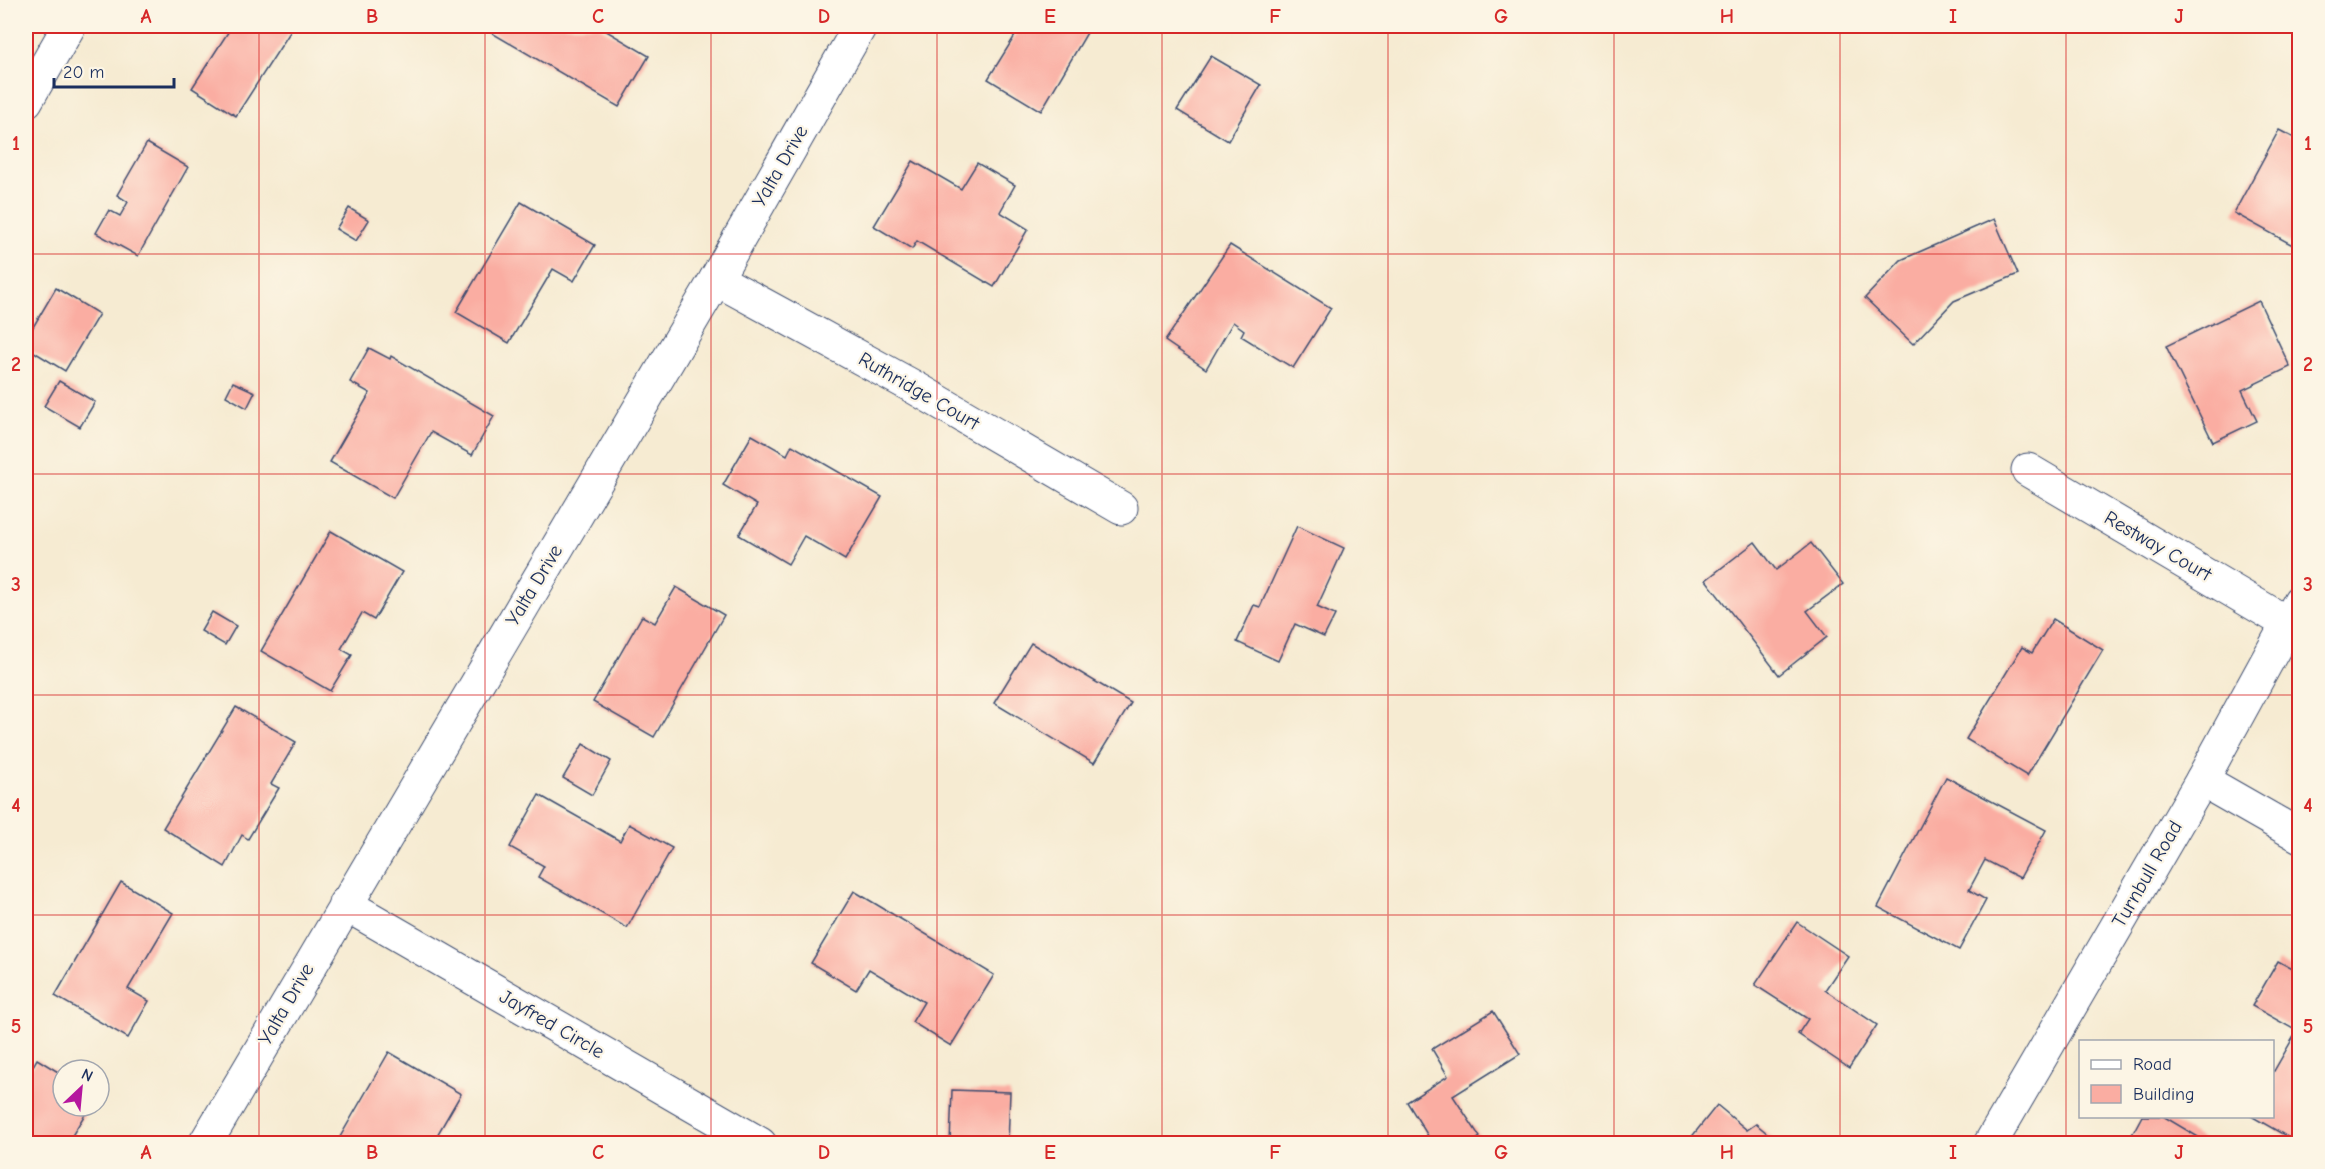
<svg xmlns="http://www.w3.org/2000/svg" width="2325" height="1169" font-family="'Comic Neue',sans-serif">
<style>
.building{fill:#faada2}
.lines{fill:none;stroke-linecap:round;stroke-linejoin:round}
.minor-casing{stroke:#3c4b6f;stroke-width:35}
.minor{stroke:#fff;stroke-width:33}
.grid{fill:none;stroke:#d62828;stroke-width:1.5;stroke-opacity:0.55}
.labels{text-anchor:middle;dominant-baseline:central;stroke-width:4.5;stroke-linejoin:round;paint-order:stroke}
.street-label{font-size:20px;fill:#1b2f5e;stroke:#fcf5e5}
.neatline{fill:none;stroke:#d62828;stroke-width:2}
.grid-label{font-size:20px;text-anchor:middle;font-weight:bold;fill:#d62828}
</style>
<rect width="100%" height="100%" fill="#fcf5e5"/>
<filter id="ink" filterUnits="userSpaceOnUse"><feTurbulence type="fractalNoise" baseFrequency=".0167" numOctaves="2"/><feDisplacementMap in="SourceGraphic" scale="12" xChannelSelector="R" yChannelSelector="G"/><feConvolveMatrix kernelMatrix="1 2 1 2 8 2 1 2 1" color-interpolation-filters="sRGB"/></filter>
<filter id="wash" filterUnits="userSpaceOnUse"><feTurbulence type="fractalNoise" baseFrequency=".008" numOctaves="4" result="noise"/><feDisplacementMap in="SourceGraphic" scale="24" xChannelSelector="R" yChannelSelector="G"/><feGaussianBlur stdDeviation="1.35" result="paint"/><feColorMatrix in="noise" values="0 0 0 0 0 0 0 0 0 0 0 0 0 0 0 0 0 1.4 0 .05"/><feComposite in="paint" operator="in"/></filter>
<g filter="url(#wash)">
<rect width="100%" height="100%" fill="#f6ebd2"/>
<g id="blocks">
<g class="building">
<path d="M 232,26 L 294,26 L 236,116 L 192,88 Z"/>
<path d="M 480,26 L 598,26 L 649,56 L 619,107 Z"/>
<path d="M 1021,26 L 1091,26 L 1041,111 L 988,79 Z"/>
<path d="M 1211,56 L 1261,85 L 1228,141 L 1177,110 Z"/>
<path d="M 2279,130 L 2300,141 L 2300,249 L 2234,213 Z"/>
<path d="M 147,143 L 188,167 L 138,256 L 96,233 L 109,210 L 120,216 L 128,202 L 117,195 Z"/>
<path d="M 913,161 L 961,189 L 977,163 L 1015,185 L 1000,212 L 1028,229 L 994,287 L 917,241 L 912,249 L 874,226 Z"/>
<path d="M 521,202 L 595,245 L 574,281 L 553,269 L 509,343 L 456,312 Z"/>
<path d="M 349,208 L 369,220 L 356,241 L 336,229 Z"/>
<path d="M 1994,219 L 2018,274 L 1954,301 L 1913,344 L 1865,298 L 1901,260 Z"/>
<path d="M 1230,245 L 1331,308 L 1293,368 L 1241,336 L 1244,330 L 1233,322 L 1206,369 L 1165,341 Z"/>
<path d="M 56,288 L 99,314 L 65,371 L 26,347 L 26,339 Z"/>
<path d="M 2259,301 L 2290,367 L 2242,390 L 2257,421 L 2213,442 L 2166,346 Z"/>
<path d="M 369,348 L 390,359 L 391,356 L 494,416 L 472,455 L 431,432 L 393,498 L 330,462 L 370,393 L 350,382 Z"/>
<path d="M 59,381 L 95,402 L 80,427 L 44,406 Z"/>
<path d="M 233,382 L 255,392 L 247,408 L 226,396 Z"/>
<path d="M 752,435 L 787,455 L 792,445 L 882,497 L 845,560 L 804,536 L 788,564 L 739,535 L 757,505 L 723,485 Z"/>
<path d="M 1297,526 L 1344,548 L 1317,607 L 1335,615 L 1324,637 L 1295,624 L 1278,661 L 1237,642 L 1254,605 L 1260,607 Z"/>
<path d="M 331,531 L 402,572 L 374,620 L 362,613 L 341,649 L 352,655 L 330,691 L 261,651 Z"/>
<path d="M 1755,542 L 1776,570 L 1811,543 L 1843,584 L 1807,611 L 1827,637 L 1779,675 L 1706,580 Z"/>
<path d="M 676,587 L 724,615 L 654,737 L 593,702 L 642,616 L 655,623 Z"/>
<path d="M 212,612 L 236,626 L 225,645 L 201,631 Z"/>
<path d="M 2053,619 L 2103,650 L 2027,776 L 1966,739 L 2022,647 L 2032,653 Z"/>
<path d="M 1031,643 L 1131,703 L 1094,763 L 994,703 Z"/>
<path d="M 236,707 L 296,742 L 271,784 L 279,788 L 248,839 L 242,835 L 225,867 L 163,828 Z"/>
<path d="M 583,744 L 611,761 L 592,795 L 563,778 Z"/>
<path d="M 1946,777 L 2046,830 L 2020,878 L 1985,860 L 1969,890 L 1986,900 L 1959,950 L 1878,907 Z"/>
<path d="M 539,795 L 620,841 L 629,824 L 672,848 L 627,928 L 538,877 L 544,866 L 510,847 Z"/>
<path d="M 121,882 L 173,913 L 128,989 L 149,1001 L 128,1038 L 55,996 Z"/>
<path d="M 854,891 L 994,975 L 951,1046 L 912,1022 L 924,1002 L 869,969 L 856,990 L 811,963 Z"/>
<path d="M 1797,922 L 1848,956 L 1825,990 L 1877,1025 L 1849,1068 L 1798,1034 L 1808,1019 L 1755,985 Z"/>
<path d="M 2278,961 L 2300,973 L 2300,1144 L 2251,1116 L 2272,1116 L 2272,1070 L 2274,1071 L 2297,1031 L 2252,1006 Z"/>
<path d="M 1493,1011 L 1520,1054 L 1453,1096 L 1480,1137 L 1470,1144 L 1433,1144 L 1407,1102 L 1448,1076 L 1432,1049 Z"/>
<path d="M 389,1052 L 461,1094 L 432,1144 L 336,1144 Z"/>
<path d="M 37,1059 L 63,1075 L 63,1106 L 90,1106 L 67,1144 L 26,1144 L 26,1078 Z"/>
<path d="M 952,1090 L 1010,1092 L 1008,1144 L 950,1144 Z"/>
<path d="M 1717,1105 L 1747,1130 L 1756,1124 L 1780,1144 L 1686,1144 Z"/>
<path d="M 2142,1116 L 2163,1116 L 2210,1144 L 2127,1144 Z"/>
</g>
</g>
</g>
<g filter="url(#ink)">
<use href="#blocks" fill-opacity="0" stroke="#3c4b6f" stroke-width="1.5"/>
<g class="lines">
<defs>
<g id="minor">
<path d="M 26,101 L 69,26"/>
<path d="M 716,279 L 912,386 L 1121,508"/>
<path d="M 2028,470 L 2287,623"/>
<path d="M 2202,780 L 2300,836"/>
<path d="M 345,904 L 760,1144"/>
<path d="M 205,1144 L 716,279 L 860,26"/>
<path d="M 1990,1144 L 2202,780 L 2300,601"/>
</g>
</defs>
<use href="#minor" class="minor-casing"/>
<use href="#minor" class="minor"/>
</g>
</g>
<path class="grid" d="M 259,26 L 259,1144M 485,26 L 485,1144M 711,26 L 711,1144M 937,26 L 937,1144M 1162,26 L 1162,1144M 1388,26 L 1388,1144M 1614,26 L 1614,1144M 1840,26 L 1840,1144M 2066,26 L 2066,1144M 26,254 L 2300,254M 26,474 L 2300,474M 26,695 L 2300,695M 26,915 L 2300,915"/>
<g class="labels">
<g class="street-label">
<text transform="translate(780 166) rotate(-60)">Yalta Drive</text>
<text transform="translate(919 391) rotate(30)">Ruthridge Court</text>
<text transform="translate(2158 546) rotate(30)">Restway Court</text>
<text transform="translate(534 585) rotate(-59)">Yalta Drive</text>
<text transform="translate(2147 874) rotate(-60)">Turnbull Road</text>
<text transform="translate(286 1004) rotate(-60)">Yalta Drive</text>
<text transform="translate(552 1024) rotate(30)">Jayfred Circle</text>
</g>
</g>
<rect width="2325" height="1169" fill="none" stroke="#fcf5e5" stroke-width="66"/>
<rect x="2079" y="1040" width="195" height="78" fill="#fcf5e5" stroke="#a2a6af" stroke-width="1.5"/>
<rect x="2091" y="1060" width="30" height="9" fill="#ffffff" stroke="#a2a6af" stroke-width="1.5"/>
<text x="2133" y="1070" font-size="18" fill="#1b2f5e">Road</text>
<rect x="2091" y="1085" width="30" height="18" fill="#faada2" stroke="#a2a6af" stroke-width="1.5"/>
<text x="2133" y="1100" font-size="18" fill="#1b2f5e">Building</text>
<g transform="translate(81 1088) rotate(26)"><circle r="28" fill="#fcf5e5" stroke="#a2a6af" stroke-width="1.5"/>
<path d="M0-4.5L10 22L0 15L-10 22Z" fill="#b5179e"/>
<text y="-9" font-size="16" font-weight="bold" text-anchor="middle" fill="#1b2f5e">N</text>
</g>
<path d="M54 78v9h120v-9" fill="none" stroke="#1b2f5e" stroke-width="3"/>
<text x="63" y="78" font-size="18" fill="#1b2f5e" stroke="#fcf5e5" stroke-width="4.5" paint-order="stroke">20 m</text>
<rect x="33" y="33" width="2259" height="1103" class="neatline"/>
<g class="grid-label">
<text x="146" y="23">A</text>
<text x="372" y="23">B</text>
<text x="598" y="23">C</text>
<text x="824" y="23">D</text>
<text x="1050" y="23">E</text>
<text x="1275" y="23">F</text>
<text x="1501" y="23">G</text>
<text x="1727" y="23">H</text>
<text x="1953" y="23">I</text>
<text x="2179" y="23">J</text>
<text x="16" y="150">1</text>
<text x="2308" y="150">1</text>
<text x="16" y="371">2</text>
<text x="2308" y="371">2</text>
<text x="16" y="591">3</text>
<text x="2308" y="591">3</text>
<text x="16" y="812">4</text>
<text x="2308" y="812">4</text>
<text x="16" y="1033">5</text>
<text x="2308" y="1033">5</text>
<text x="146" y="1159">A</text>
<text x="372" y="1159">B</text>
<text x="598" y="1159">C</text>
<text x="824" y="1159">D</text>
<text x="1050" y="1159">E</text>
<text x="1275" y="1159">F</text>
<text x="1501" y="1159">G</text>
<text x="1727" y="1159">H</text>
<text x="1953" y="1159">I</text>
<text x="2179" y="1159">J</text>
</g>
</svg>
